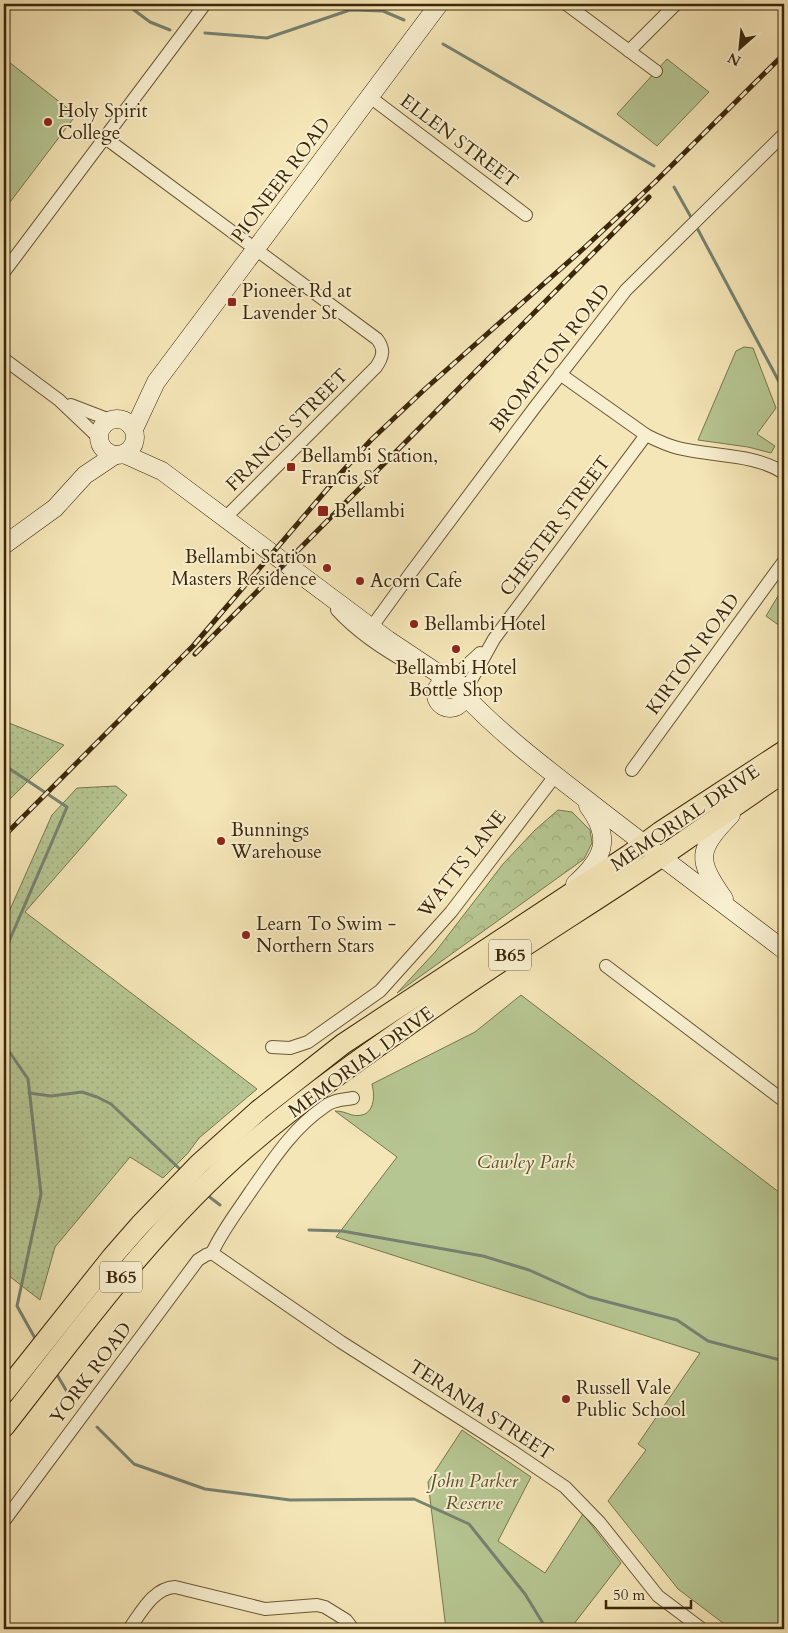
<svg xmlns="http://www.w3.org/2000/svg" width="788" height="1633" font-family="Cardo,serif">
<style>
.grass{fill:url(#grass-dots);stroke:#78764e}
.forest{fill:url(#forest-crowns);stroke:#78764e}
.park{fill:#b6c692;stroke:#78764e}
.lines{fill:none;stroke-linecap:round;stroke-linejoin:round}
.stream{stroke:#768271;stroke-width:3}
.minor-casing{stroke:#6a5735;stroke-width:14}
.secondary-casing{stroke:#3b270a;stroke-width:19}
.primary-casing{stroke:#3b270a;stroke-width:22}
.minor{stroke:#f8efd0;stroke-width:12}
.secondary{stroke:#f8efd0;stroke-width:18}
.primary{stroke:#f5e6b7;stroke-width:20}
.rail-casing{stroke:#3b270a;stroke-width:5}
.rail{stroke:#f8efd0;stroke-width:3;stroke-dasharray:9;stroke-linecap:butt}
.poi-dot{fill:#8f2418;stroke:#f8efd0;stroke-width:2}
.labels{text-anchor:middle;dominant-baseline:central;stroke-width:4;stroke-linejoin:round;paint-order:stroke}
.shield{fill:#f8efd0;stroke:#746345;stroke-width:1}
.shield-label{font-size:18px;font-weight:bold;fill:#3b270a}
.poi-label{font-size:19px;fill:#3b270a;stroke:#f8efd0;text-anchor:start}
.street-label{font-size:19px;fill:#3b270a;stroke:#f8efd0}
.park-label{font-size:19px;font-style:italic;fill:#5a4f2c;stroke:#f8efd0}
</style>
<defs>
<pattern id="grass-dots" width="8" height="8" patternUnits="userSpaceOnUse" patternTransform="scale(1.25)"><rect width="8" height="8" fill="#b6c692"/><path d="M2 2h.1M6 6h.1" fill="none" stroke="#9daa7d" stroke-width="1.8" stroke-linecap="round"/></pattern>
<pattern id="forest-crowns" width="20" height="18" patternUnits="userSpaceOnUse" patternTransform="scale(1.25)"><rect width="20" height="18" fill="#b6c692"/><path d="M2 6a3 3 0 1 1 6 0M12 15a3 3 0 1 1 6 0" fill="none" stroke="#9daa7d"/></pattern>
</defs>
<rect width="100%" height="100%" fill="#f5e6b7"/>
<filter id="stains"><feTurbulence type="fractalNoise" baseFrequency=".004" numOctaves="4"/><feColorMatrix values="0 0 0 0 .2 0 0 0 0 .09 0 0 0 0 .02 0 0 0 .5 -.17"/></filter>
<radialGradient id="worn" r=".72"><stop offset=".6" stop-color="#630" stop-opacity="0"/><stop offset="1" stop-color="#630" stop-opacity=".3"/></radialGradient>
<g class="grass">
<path d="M 4,721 L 64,745 L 4,805 Z"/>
<path d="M 116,786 L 127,795 L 25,912 L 257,1089 L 199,1138 L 188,1153 L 163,1178 L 130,1157 L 55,1247 L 40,1300 L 4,1272 L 4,923 L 52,815 L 77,788 Z"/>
</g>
<path class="forest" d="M 558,810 L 572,812 L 590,830 L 592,843 L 584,859 L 397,993 L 436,951 L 503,864 L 535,830 Z"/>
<g class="park">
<path d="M 4,58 L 76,115 L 4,210 Z"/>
<path d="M 667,59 L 709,92 L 657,146 L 617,114 Z"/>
<path d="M 744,347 L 753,348 L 776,408 L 757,434 L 775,446 L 771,453 L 748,447 L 698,440 L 736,351 Z"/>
<path d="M 784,586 L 784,629 L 766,616 Z"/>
<path d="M 521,995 L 784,1196 L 784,1629 L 731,1629 L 678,1589 L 608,1501 L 646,1450 L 638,1444 L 700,1353 L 336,1237 L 397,1157 L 335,1111 C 342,1111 346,1113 352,1115 C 373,1119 376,1100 372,1084 L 475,1032 Z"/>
<path d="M 462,1430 L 531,1477 L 498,1541 L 545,1573 L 583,1514 L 621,1563 L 570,1629 L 446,1629 L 428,1482 Z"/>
</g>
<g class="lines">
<g class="stream">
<path d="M 126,4 L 150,22 L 170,30"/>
<path d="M 4,11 L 26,4"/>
<path d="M 205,33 L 267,38 L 350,10 L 383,11 L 404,20"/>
<path d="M 443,44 L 654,166"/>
<path d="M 674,187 L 692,219"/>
<path d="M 696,226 L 784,391"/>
<path d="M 4,765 L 67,807 L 4,953"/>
<path d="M 4,1044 L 28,1079 L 41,1194 L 17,1306 L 36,1340"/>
<path d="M 29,1093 L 51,1096 L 82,1092 L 97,1097 L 111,1104 L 183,1172"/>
<path d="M 207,1195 L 220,1205"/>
<path d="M 309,1230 L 342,1231 L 483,1256 L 529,1270 L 589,1297 L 677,1320 L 708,1341 L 784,1361"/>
<path d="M 56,1373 L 66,1390 L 74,1400"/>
<path d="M 97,1427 L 134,1464 L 205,1489 L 290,1500 L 414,1499 L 469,1524 L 525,1594 L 544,1625"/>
</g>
<defs>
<g id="minor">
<path d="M 566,4 L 656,71"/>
<path d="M 629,51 L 676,4"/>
<path d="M 370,97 L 526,215"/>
<path d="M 104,137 L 377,339 C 385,349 383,357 376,367 L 224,519"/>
<path d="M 4,272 L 205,4"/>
<path d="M 4,359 L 59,400 L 98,437"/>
<path d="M 560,374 L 646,435 C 656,440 666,445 678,448 C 714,457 753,453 784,473"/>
<path d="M 71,405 L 110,420"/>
<path d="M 337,610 C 358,633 387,652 415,667"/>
<path d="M 371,628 L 410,574 L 535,407 L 626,290 L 784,134"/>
<path d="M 451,680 L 480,653"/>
<path d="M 464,693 L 494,639 L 646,435"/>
<path d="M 632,770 L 784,561"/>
<path d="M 606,966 L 784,1101"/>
<path d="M 272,1047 L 290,1048 L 308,1042 L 380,991 L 451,912 L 555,776"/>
<path d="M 212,1253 L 341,1342 L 512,1451 L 565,1487 L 600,1523 L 658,1596 L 702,1629"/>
<path d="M 212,1253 C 222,1231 237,1212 251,1191 C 272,1161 293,1128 324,1107 C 332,1100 342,1100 353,1098"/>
<path d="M 4,1521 L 198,1260 L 206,1255 L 212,1253"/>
<path d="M 129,1629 C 141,1613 153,1588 175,1587 L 265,1609 L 317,1605 L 325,1607 L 346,1620 L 353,1629"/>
</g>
<g id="secondary">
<circle cx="117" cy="437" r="18"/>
<path d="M 134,429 L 156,382 L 439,4"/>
<path d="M 124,454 L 162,471 L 388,640 L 448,680"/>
<path d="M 4,545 L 55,508 L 85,475 L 115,455"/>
<circle cx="450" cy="694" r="14"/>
<path d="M 464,695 C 502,735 547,769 591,803 C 655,853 720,901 784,950"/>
<path d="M 575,884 C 603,859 613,839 588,806"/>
<path d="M 724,899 C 696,859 697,850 731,815"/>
</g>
<g id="primary">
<path d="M 4,1393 L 112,1257 L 140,1225 L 199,1164 L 259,1110 L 343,1044 L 629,855 L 660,832 L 784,751"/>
<path d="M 4,1427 C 80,1330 153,1228 247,1147 C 311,1092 381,1044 450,996 C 519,948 591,904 661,857 C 702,829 743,800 784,772"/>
</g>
</defs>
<use href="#minor" class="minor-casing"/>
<use href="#secondary" class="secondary-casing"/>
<use href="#primary" class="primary-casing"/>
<use href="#minor" class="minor"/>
<use href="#secondary" class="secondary"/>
<use href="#primary" class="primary"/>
<defs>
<g id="rail">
<path d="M 195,654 L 649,197"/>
<path d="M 4,836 L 193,646 L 341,473 L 371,440 L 425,389 L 583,249 L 655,182 L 784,54"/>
</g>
</defs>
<use href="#rail" class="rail-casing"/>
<use href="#rail" class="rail"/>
</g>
<g class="poi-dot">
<circle cx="48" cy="122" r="5"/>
<rect x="227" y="297" width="10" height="10" rx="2.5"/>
<rect x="286" y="462" width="10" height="10" rx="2.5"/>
<rect x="317" y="505" width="12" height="12" rx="2.5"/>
<circle cx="327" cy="568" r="5"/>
<circle cx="360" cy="581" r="5"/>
<circle cx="414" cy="624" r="5"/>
<circle cx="456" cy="649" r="5"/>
<circle cx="221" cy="841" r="5"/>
<circle cx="246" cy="935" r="5"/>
<circle cx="566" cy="1399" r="5"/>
</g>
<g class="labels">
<g class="shield">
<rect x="489" y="939.5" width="42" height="31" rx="4"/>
<rect x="100" y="1261.5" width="42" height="31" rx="4"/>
</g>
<g class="shield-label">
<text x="510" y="955">B65</text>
<text x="121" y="1277">B65</text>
</g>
<g class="poi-label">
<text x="58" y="111">Holy Spirit<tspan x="58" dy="22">College</tspan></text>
<text x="242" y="291">Pioneer Rd at<tspan x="242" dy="22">Lavender St</tspan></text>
<text x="301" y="456">Bellambi Station,<tspan x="301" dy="22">Francis St</tspan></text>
<text x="334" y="511">Bellambi</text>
<text x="317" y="557" text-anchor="end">Bellambi Station<tspan x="317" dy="22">Masters Residence</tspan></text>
<text x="370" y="581">Acorn Cafe</text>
<text x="424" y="624">Bellambi Hotel</text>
<text x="456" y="668" text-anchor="middle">Bellambi Hotel<tspan x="456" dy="22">Bottle Shop</tspan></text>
<text x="231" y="830">Bunnings<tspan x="231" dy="22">Warehouse</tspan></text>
<text x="256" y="924">Learn To Swim -<tspan x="256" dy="22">Northern Stars</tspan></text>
<text x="576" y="1388">Russell Vale<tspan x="576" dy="22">Public School</tspan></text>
</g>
<g class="street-label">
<text transform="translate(459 141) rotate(37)">ELLEN STREET</text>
<text transform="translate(281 180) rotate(-53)">PIONEER ROAD</text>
<text transform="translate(550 358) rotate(-52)">BROMPTON ROAD</text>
<text transform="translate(287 430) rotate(-45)">FRANCIS STREET</text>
<text transform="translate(555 526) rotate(-53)">CHESTER STREET</text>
<text transform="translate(693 654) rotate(-54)">KIRTON ROAD</text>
<text transform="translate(685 818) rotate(-34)">MEMORIAL DRIVE</text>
<text transform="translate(462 864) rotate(-52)">WATTS LANE</text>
<text transform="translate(361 1062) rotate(-36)">MEMORIAL DRIVE</text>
<text transform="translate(91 1373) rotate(-53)">YORK ROAD</text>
<text transform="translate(481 1410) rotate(33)">TERANIA STREET</text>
</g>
<g class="park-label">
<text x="526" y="1162">Cawley Park</text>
<text x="474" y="1481">John Parker<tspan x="474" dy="22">Reserve</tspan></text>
</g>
</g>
<rect width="788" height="1633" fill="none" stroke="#f5e6b7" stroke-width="20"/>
<rect x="5" y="5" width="778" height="1623" fill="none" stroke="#3b270a" stroke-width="2.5"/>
<rect x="10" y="10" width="768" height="1613" fill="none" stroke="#3b270a"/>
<g transform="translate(740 48) rotate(207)" stroke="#f8efd0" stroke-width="4" paint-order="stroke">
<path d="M0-4L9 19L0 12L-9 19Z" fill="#3b270a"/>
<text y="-8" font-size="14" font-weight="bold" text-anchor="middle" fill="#3b270a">N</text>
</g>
<path d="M606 1600v8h85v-8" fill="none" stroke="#3b270a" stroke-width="2.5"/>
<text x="613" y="1600" font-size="15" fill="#3b270a" stroke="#f8efd0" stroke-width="4" paint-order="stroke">50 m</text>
<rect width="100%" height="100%" filter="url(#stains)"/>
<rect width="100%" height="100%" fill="url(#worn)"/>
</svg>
